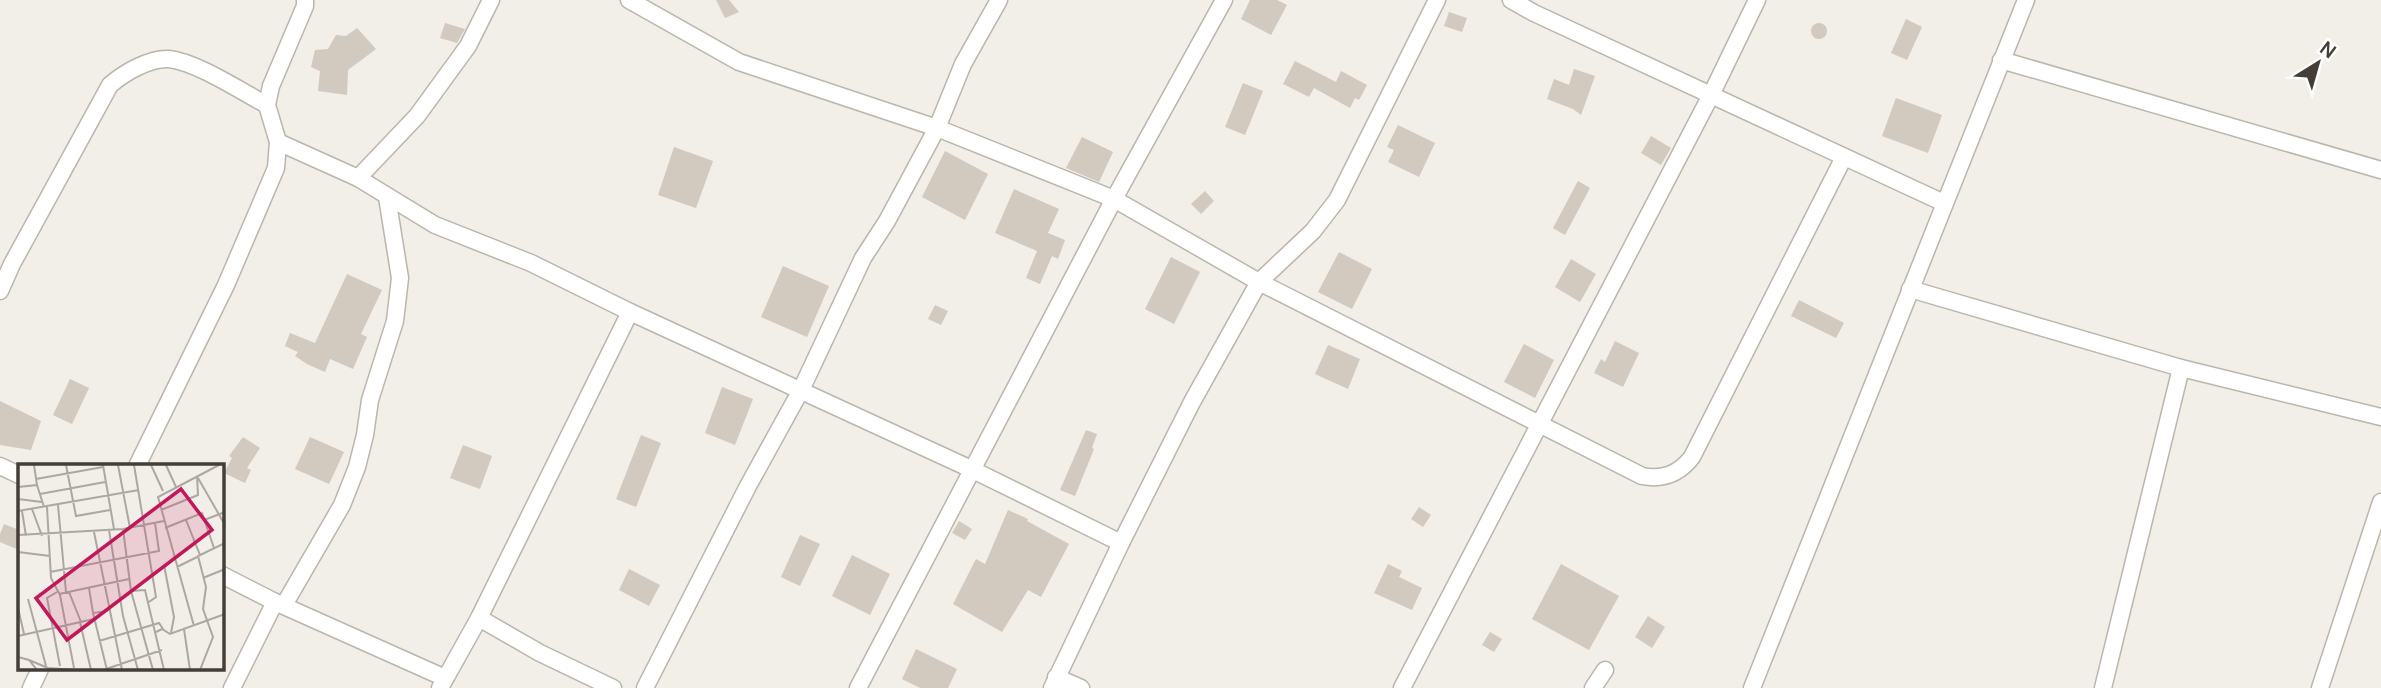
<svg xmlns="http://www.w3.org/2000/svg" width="2381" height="688" font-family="Manrope,sans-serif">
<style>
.building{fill:#d2c9bf}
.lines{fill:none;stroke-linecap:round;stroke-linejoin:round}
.street-casing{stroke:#bcb5ac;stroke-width:19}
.street{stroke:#fff;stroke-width:16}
.inset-road{fill:none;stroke:#aca8a1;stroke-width:2}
.view{fill:#c2185b;fill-opacity:0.15;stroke:#c2185b;stroke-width:3.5}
.inset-edge{fill:none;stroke:#443e37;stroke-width:3.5}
</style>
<rect width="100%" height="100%" fill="#f2eee8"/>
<g class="building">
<path d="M 716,0 L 729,0 L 739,12 L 725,18 Z"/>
<path d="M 1250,0 L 1277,0 L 1287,5 L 1271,35 L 1241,19 Z"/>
<path d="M 1449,12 L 1467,18 L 1462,32 L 1444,26 Z"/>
<path d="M 1906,19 L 1922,27 L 1907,60 L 1891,53 Z"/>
<path d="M 445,23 L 465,29 L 457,43 L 440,38 Z"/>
<circle cx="1819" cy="31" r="8"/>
<path d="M 357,28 L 376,49 L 348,70 L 347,95 L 318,91 L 320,71 L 311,67 L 315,50 L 328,49 L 336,35 L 346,36 Z"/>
<path d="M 1295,61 L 1336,82 L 1341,71 L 1367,85 L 1359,100 L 1355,98 L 1350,108 L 1314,88 L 1309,97 L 1283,84 Z"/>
<path d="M 1574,69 L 1595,76 L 1581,115 L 1573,109 L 1547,99 L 1554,79 L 1569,85 Z"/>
<path d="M 1243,83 L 1263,91 L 1245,135 L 1225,127 Z"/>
<path d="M 1896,98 L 1942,115 L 1928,153 L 1882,136 Z"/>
<path d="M 1398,125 L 1435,143 L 1419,177 L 1388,162 L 1394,150 L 1387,147 Z"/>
<path d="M 1651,136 L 1671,148 L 1661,165 L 1641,153 Z"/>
<path d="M 1082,137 L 1113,152 L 1099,182 L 1066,168 Z"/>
<path d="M 674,147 L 713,161 L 696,208 L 658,195 Z"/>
<path d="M 945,151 L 988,174 L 965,220 L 922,197 Z"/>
<path d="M 1578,181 L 1590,188 L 1565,235 L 1553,228 Z"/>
<path d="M 1014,189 L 1059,209 L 1048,233 L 1065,240 L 1058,259 L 1052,256 L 1040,284 L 1026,278 L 1037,251 L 995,233 Z"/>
<path d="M 1205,191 L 1214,201 L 1201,214 L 1191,204 Z"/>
<path d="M 1339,252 L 1372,269 L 1352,309 L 1318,292 Z"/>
<path d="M 1171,257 L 1200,272 L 1174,324 L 1145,309 Z"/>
<path d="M 1571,259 L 1596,274 L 1580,302 L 1555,287 Z"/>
<path d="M 783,266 L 829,286 L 807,337 L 761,317 Z"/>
<path d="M 347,274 L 382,290 L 361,334 L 367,337 L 353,369 L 330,359 L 325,372 L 307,364 L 295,356 L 298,352 L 285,346 L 290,333 L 315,343 Z"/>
<path d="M 1799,300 L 1844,323 L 1836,338 L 1791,316 Z"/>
<path d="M 935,305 L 948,311 L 941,325 L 928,319 Z"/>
<path d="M 1615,341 L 1639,353 L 1623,387 L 1594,373 L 1601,359 L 1605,362 Z"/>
<path d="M 1524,344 L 1554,360 L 1535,398 L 1504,382 Z"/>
<path d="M 1328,345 L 1360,359 L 1348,389 L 1315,374 Z"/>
<path d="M 70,379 L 89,388 L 72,424 L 53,415 Z"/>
<path d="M 722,387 L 753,399 L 735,445 L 705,433 Z"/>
<path d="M 0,401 L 41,421 L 31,450 L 0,445 Z"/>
<path d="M 1086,430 L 1097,434 L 1092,448 L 1094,449 L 1075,496 L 1060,490 Z"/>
<path d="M 641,435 L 661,443 L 636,507 L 616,499 Z"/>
<path d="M 243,437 L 260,448 L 247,468 L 251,470 L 245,483 L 224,473 L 232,458 L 229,456 Z"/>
<path d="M 310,437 L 344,452 L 329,484 L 295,469 Z"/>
<path d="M 463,445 L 492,456 L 480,489 L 450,478 Z"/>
<path d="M 1419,507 L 1431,515 L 1423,527 L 1411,519 Z"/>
<path d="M 1008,510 L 1028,519 L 1027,521 L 1069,544 L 1041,597 L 1028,590 L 1002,632 L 953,604 L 976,559 L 985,564 Z"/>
<path d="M 959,521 L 972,529 L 965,540 L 952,533 Z"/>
<path d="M 4,524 L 19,530 L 19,550 L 0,542 L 0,534 Z"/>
<path d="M 800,535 L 820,544 L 800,586 L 781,577 Z"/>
<path d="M 852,555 L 890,574 L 870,615 L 832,596 Z"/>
<path d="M 1388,564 L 1402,571 L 1399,577 L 1422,588 L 1412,610 L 1374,593 Z"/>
<path d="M 1561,564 L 1619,596 L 1589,650 L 1532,619 Z"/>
<path d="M 629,569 L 660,585 L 649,606 L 619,590 Z"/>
<path d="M 1648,616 L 1665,627 L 1652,648 L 1635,637 Z"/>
<path d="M 1490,632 L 1502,639 L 1494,652 L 1482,645 Z"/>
<path d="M 916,649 L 957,669 L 948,688 L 920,688 L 902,679 Z"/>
</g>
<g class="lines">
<defs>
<g id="street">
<path d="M 629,0 L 739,62 L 937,128 L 1114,199 L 1259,282 L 1642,476 C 1663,480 1679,474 1692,457 L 1844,157"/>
<path d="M 1511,0 L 1534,13 L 1944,203"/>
<path d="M 2001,60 L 2381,170"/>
<path d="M 278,142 L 358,178 L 435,225 L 531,263 L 630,312 L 971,469 L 1121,543"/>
<path d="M 358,178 L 417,116 L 468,46 L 491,0"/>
<path d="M 1910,289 L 2181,368 L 2381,417"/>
<path d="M 0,291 L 12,264 L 110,85 C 124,73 149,58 169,59 C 197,62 242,92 267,105"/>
<path d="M 0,466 L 19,475"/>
<path d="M 137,466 L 226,285 L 276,168 L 278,142 L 267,105 L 271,86 L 305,6 L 305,0"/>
<path d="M 222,575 L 275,602 L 445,678"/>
<path d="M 284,605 L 342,505 L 357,467 L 365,435 L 370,400 L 395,321 L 400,278 L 387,197"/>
<path d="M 479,618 L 630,312"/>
<path d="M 1056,677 L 1081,688"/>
<path d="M 31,688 L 40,669"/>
<path d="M 232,688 L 275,602"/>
<path d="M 440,688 L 479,618 L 540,653 L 613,688"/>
<path d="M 645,688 L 748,486 L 801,390 L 863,258 L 887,221 L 937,128 L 963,64 L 999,0"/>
<path d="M 858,688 L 1114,199 L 1224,0"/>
<path d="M 1052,688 L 1121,543 L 1192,402 L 1259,282 L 1313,231 L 1337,200 L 1437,0"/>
<path d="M 1402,688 L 1711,95 L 1757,0"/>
<path d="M 1593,688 L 1605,670"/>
<path d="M 1752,688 L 2026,0"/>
<path d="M 2103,688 L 2181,368"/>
<path d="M 2320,688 L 2381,502"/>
</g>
</defs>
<use href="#street" class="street-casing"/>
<use href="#street" class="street"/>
</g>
<g transform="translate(18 464)">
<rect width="206" height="206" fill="#f2eee8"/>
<path class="inset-road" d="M 48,1 L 58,52 L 92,46M 85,1 L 96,65M 100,1 L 112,64M 116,1 L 138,133 L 131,138M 133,1 L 145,27M 148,1 L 158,23M 180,14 L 207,61M 18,15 L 85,3M 19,21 L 26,43M 0,23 L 19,21 L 16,1M 22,30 L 87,18M 0,35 L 24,38M 40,41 L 48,128M 29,43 L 33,114 L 42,131 L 56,204M 14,45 L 24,72M 143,46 L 180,31 L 179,12M 0,47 L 121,26M 4,47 L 8,72M 168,56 L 182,91M 186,56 L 207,48M 147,64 L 184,49 L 196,84M 105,65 L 113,127 L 135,206M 91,66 L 105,152 L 120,206M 76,68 L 104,206M 0,71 L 105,65 L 146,57M 0,88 L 32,92M 146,101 L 156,153 L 153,169M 159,103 L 179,93M 32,108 L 141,87 L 137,59M 185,114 L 207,105M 71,124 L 75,149M 113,127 L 127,126 L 146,206M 39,128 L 29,134 L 42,202M 51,128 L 63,158M 41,130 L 111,115M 10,135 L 28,202M 0,144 L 6,170M 62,158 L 73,206M 176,162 L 140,33 L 201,1M 166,165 L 172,206M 138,168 L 144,165 L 152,170 L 207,150M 0,172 L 76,155M 81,177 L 141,159 L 145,165M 0,193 L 11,196 L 19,206M 11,196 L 30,204 L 59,206M 88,205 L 144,186M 89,206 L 75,149 L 89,147M 182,206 L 195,173 L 185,145 L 188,123 L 180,92 L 207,79"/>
<path class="view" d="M 163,25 L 194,66 L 49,176 L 18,134 Z"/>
<rect width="206" height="206" class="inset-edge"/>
</g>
<g transform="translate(2318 63) rotate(37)" stroke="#ffffff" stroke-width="5" paint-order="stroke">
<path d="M0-5L12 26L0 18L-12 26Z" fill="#443e37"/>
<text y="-10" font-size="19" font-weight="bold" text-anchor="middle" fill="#443e37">N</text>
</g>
</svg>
